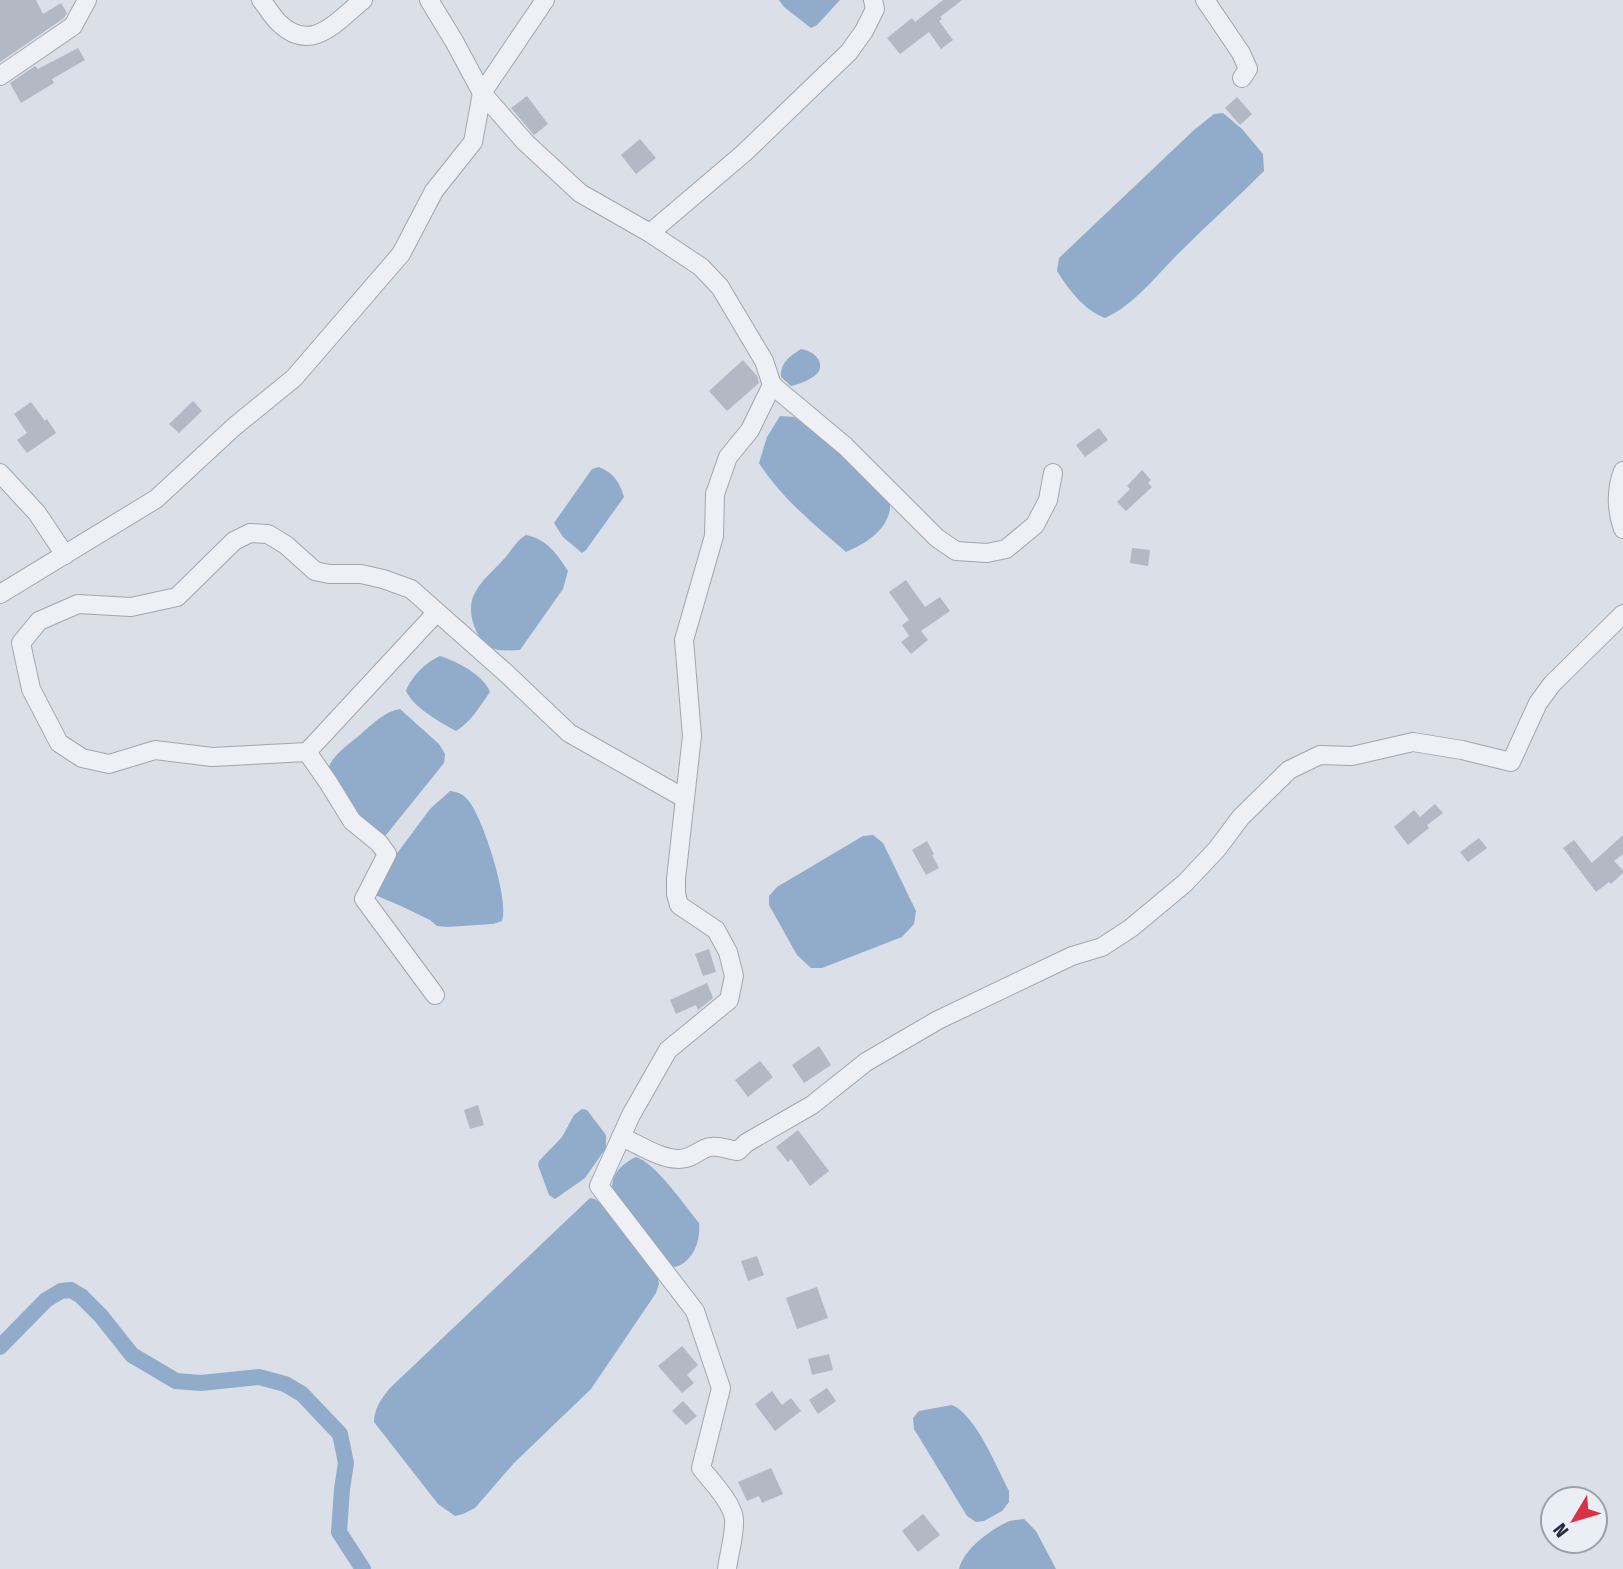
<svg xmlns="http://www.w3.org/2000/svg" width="1623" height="1569" font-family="'Fira Sans Condensed',sans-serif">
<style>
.water{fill:#91abcb}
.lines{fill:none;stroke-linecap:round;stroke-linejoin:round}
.canal{stroke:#91abcb;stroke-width:16}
.building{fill:#b2b8c4}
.minor-casing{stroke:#a0a6b1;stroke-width:20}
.minor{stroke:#eef0f5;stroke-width:18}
</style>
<rect width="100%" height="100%" fill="#dbdfe7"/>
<g class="water">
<path d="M 779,0 L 840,0 L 817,25 L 811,28 L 784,7 Z"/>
<path d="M 1223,113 L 1242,129 L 1263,154 L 1264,171 C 1237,198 1209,223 1182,250 C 1157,274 1136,304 1105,318 C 1084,310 1069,290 1057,271 L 1059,258 L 1194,130 L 1214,114 Z"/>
<path d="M 801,349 C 809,350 822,357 820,368 C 819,377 798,385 791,386 L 781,377 C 780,363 790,356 801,349 Z"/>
<path d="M 780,416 L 794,417 L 816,433 L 842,453 L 889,495 C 896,524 870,542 846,552 C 815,525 781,498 759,463 L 767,437 Z"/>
<path d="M 599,467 C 614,473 620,483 624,497 L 586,550 L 582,553 L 563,537 L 554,523 L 592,469 Z"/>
<path d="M 526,535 C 547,539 557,554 568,571 L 563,589 L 520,650 C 513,650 505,651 498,650 C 478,646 466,616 473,597 C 479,582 494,570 504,559 C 512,550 516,541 526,535 Z"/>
<path d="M 440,656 C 456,661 484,675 490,692 C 480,706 471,722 456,731 C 440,722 414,708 406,691 C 411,677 426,662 440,656 Z"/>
<path d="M 400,709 L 439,744 L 445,754 L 444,763 L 382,840 C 371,829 325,782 329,767 C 332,756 351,742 360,735 C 371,725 385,711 400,709 Z"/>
<path d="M 450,791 C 458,792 463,794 468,800 C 483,817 510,902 502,921 L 493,924 L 447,927 L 437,926 L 430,920 L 401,906 L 375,895 L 375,883 L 430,809 Z"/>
<path d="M 873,835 L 883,843 L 916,911 L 914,924 L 902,937 L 822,968 L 811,968 L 797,955 L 769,905 L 769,896 L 777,887 L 863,836 Z"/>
<path d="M 582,1109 L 587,1110 L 606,1135 L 606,1148 L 585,1178 L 555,1199 L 549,1195 L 538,1165 L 539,1161 L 562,1137 L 574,1115 Z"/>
<path d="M 636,1157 C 657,1164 684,1205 699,1223 C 701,1241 693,1262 675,1267 L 666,1264 L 613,1193 C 609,1176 621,1164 636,1157 Z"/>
<path d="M 590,1198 L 595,1199 L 602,1205 L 657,1274 L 659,1284 L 656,1293 L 591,1389 L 514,1463 L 475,1508 L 463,1514 L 455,1516 L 438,1504 L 374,1422 C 374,1408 382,1398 390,1388 Z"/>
<path d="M 952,1405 C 976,1415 997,1468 1009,1491 L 1009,1502 L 1002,1511 L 984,1521 L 976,1522 L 967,1516 L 914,1429 L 913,1418 L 919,1411 Z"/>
<path d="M 1024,1519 L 1036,1531 L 1056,1569 L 959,1569 C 964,1549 989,1531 1007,1522 C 1013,1520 1019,1520 1024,1519 Z"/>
</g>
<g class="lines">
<path class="canal" d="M 0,1347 L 46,1300 L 61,1291 L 71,1290 L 81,1296 L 101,1316 L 132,1355 L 176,1381 L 201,1383 L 259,1377 L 285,1384 L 302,1394 L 340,1434 L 346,1463 L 342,1489 L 339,1532 L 363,1569"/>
</g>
<g class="building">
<path d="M 0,0 L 36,0 L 43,14 L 61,3 L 67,13 L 64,18 L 0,62 Z"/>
<path d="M 943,0 L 962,0 L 940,17 L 942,19 L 939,21 L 953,40 L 941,49 L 929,32 L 900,54 L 887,38 L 912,18 L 915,22 Z"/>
<path d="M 78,48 L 85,60 L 52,79 L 54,83 L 21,103 L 10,83 L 35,66 L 38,69 Z"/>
<path d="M 527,96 L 548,124 L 534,135 L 511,108 Z"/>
<path d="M 1237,97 L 1252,114 L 1240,125 L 1225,108 Z"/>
<path d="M 640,139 L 656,158 L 636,174 L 621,155 Z"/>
<path d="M 743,360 L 757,376 L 759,383 L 727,411 L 709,391 Z"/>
<path d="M 193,401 L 202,411 L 179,433 L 169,424 Z"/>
<path d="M 31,402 L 45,421 L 47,419 L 56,433 L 27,453 L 17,440 L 27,433 L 14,414 Z"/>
<path d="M 1099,428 L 1108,440 L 1085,457 L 1076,445 Z"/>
<path d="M 1142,470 L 1151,480 L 1148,483 L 1152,487 L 1126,511 L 1117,502 L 1130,489 L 1127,486 Z"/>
<path d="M 1132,548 L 1150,550 L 1148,566 L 1130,563 Z"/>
<path d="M 906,580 L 925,607 L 940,597 L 950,611 L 921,631 L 928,640 L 911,654 L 901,642 L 909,636 L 902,625 L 909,620 L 889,592 Z"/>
<path d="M 1435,804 L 1443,813 L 1427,825 L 1429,828 L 1408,845 L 1394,827 L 1414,810 L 1420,817 Z"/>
<path d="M 1623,835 L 1623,854 L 1614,861 L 1623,870 L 1623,873 L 1611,884 L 1609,882 L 1596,892 L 1563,848 L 1574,840 L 1592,863 Z"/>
<path d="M 1479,838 L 1487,848 L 1468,862 L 1460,852 Z"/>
<path d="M 927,841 L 934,854 L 932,855 L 939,868 L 926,875 L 912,850 Z"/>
<path d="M 709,949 L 716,972 L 703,976 L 695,954 Z"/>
<path d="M 707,983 L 713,998 L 698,1010 L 696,1005 L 676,1014 L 670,1000 Z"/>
<path d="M 819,1046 L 831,1065 L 804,1083 L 792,1065 Z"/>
<path d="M 760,1061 L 773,1077 L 748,1097 L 735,1080 Z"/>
<path d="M 478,1105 L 484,1125 L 470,1129 L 464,1110 Z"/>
<path d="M 798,1130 L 829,1171 L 810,1186 L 791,1159 L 788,1162 L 776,1147 Z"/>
<path d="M 757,1256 L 764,1275 L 748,1281 L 741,1261 Z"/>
<path d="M 817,1287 L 828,1318 L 797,1329 L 786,1298 Z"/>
<path d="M 682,1346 L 698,1365 L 687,1375 L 694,1383 L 682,1393 L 658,1366 Z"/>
<path d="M 829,1354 L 833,1370 L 812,1375 L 808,1359 Z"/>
<path d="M 827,1388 L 836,1401 L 818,1414 L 809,1400 Z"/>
<path d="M 772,1391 L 782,1405 L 791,1398 L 801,1411 L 775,1431 L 755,1404 Z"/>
<path d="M 683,1401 L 697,1416 L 686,1425 L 672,1411 Z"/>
<path d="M 771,1468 L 783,1494 L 762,1503 L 759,1496 L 747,1501 L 738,1482 Z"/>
<path d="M 923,1514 L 940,1535 L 918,1552 L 902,1531 Z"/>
</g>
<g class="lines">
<defs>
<g id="minor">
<path d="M 261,0 C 267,7 272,16 278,22 C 311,55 336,22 363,0"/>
<path d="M 429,0 L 454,41 L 482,93 L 525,142 L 580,193 L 650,233 L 701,267 L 720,287 L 764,361 L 772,385 L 750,430 L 728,457 L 715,494 L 714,536 L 684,640 L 692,736 L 676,879 L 676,894 L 679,905 L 716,930 L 728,952 L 734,976 L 729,1000 L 668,1050 L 631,1115 L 599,1186 L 695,1311 L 721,1388 L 701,1468 C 711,1481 732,1502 734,1519 C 735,1535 729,1553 727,1569"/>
<path d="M 1205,0 L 1241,53 L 1248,69 L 1242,78"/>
<path d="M 0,76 L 73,26 L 87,0"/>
<path d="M 650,233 L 744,153 L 849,52 L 864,31 L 875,9 L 873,0"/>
<path d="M 772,385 L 845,446 L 937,538 L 956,551 L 987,553 L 1006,549 L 1035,525 L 1048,500 L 1053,473"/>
<path d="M 1623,471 C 1616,489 1616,510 1623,529"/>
<path d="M 0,473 L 37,513 L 65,555"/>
<path d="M 0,594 L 156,499 L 235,426 L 294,378 L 401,254 L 434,191 L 473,142 L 482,93 L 545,0"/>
<path d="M 307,752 L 212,757 L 155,750 L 109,764 L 82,758 L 59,743 L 31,689 L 21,643 L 39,621 L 78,604 L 131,607 L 177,597 L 234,541 L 250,533 L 268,534 L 286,545 L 315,571 L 329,574 L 361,574 L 383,579 L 411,589 L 507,674 L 569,733 L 684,798"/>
<path d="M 435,995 L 364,899 L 387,854 L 379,843 L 352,821 L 328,782 L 307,752 L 437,612"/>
<path d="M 621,1137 C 639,1144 659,1159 679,1159 C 693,1159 699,1149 710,1147 C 720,1145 728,1150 738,1151 L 746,1143 L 812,1105 L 866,1062 L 938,1020 L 1072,956 L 1102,947 L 1131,928 L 1185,883 L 1217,849 L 1241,817 L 1289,770 L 1320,755 L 1352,756 L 1413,742 L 1462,750 L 1511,762 L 1538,703 L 1552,684 L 1623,614"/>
</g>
</defs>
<use href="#minor" class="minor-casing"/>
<use href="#minor" class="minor"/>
</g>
<g transform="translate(1574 1520) rotate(232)"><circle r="33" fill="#eaeef5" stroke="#9ba0ac" stroke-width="2"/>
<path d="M0-5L12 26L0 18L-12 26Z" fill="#db3145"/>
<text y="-10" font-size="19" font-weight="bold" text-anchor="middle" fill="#242c3e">N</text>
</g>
</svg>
